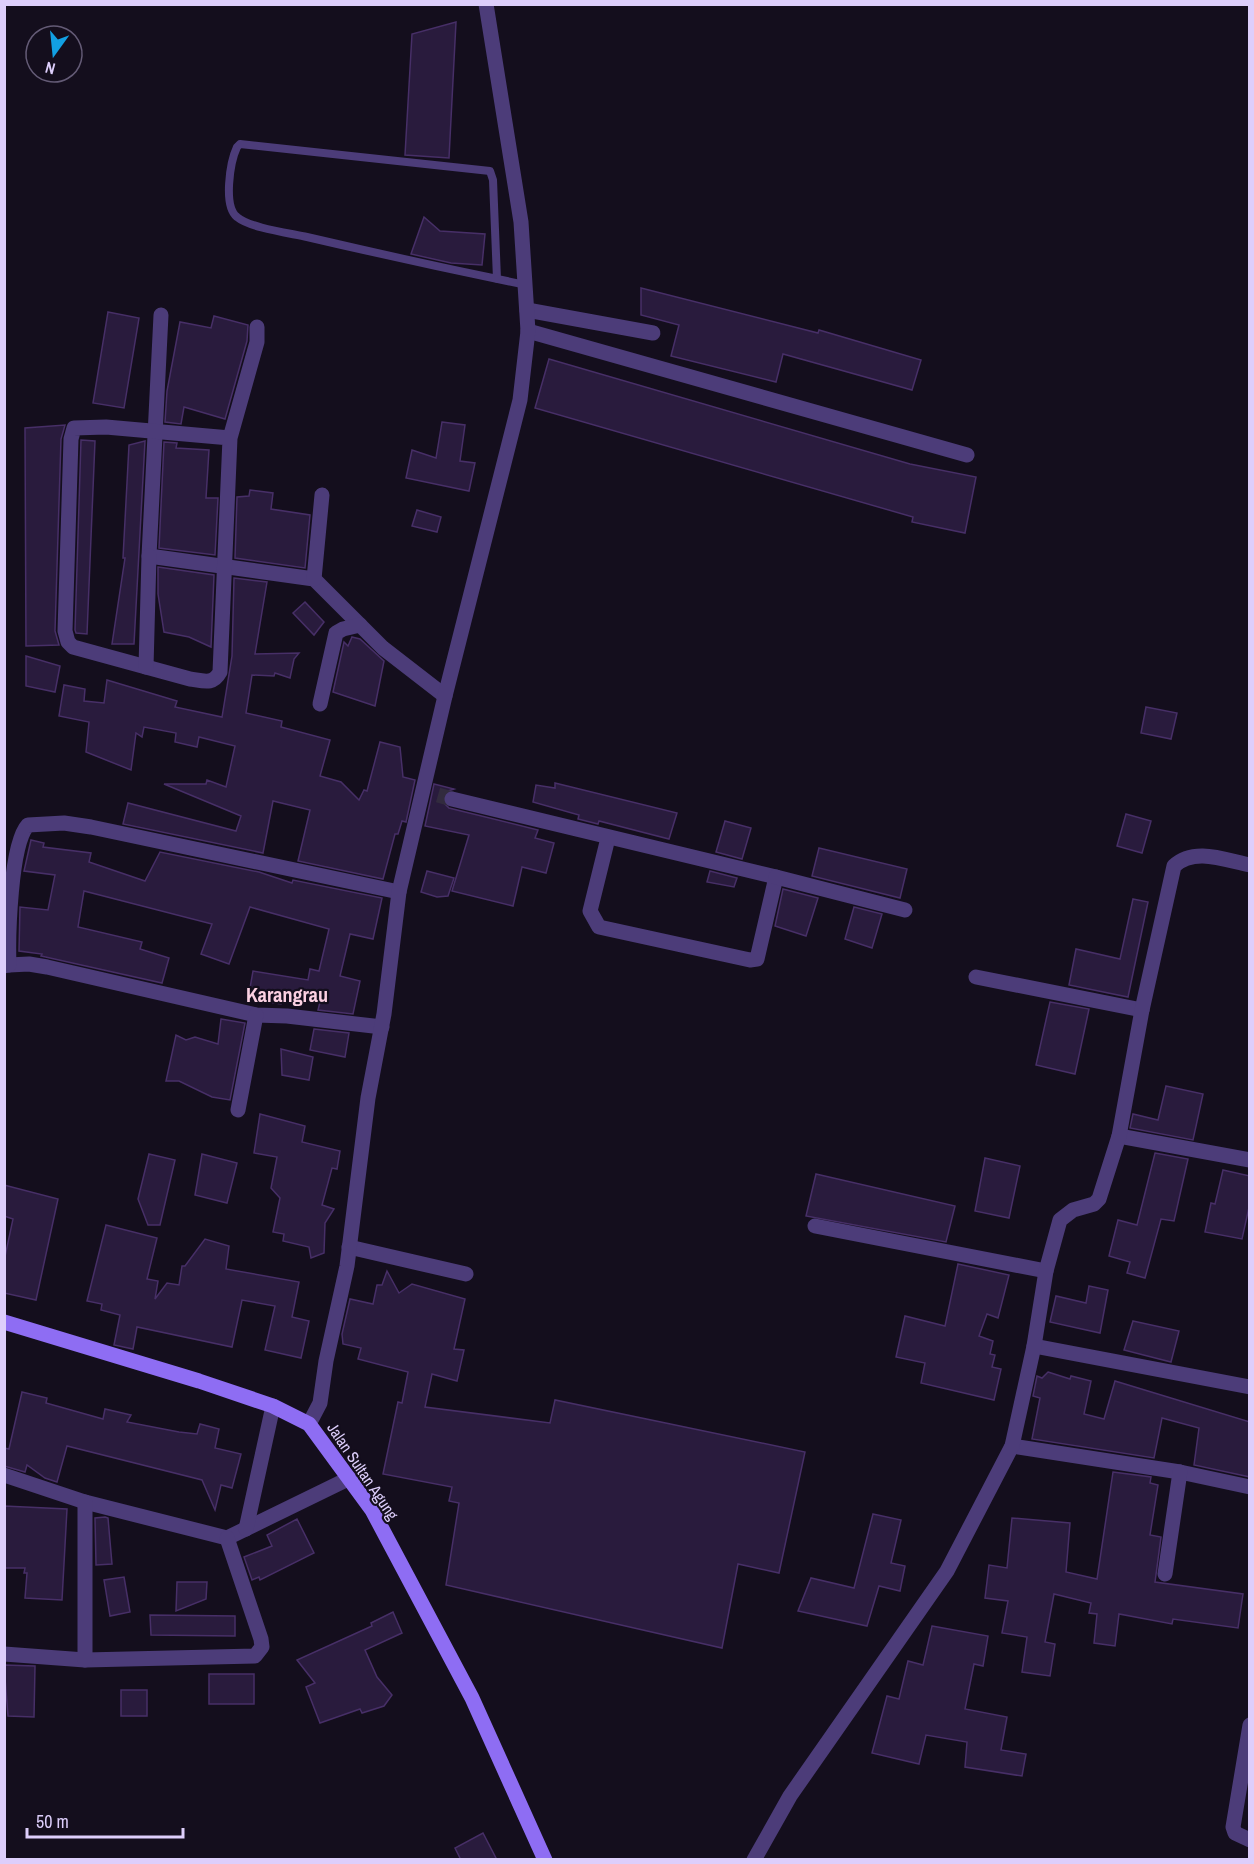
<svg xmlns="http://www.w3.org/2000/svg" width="1254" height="1864" font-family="'Archivo Narrow',sans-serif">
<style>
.building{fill:#291b3d;stroke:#472f67;stroke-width:1.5}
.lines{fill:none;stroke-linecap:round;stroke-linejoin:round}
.street-tunnel{stroke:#322b3e;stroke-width:15;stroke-dasharray:15 8;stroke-linecap:butt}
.lane{stroke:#4c3c79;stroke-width:8}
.street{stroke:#4c3c79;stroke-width:15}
.secondary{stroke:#8e6df3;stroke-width:15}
.labels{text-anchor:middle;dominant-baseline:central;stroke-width:4.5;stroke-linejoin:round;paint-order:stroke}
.street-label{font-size:16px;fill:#ddcefb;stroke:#140e1d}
.quarter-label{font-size:20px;font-weight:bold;fill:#fbd0e2;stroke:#140e1d}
</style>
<rect width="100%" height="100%" fill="#140e1d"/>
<g class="building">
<path d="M 456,22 L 449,158 L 405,155 L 412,34 Z"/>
<path d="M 424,217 L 440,231 L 485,234 L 482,265 L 451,263 L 411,254 Z"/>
<path d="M 641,288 L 818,333 L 819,330 L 921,360 L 912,390 L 783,354 L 776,382 L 671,356 L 679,325 L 641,315 Z"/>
<path d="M 108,312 L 139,318 L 124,408 L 93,403 Z"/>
<path d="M 214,316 L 248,325 L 247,341 L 225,419 L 184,407 L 181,424 L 165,422 L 167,391 L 180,322 L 211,328 Z"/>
<path d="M 549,359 L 910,464 L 976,477 L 965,533 L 912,522 L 913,517 L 535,408 Z"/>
<path d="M 442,422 L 465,425 L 460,461 L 475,463 L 469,491 L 406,478 L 412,450 L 436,458 Z"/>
<path d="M 65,425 L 61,439 L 55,631 L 59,645 L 26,646 L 25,428 Z"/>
<path d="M 81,440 L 95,441 L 87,634 L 76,633 L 75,630 Z"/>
<path d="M 145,441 L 134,644 L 112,644 L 125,558 L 123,558 L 129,445 Z"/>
<path d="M 164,442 L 177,443 L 176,448 L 209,450 L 206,498 L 218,498 L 215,555 L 159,548 Z"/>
<path d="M 250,490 L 273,493 L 271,509 L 310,515 L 305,568 L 235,558 L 237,497 L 249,496 Z"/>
<path d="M 417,510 L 441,517 L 437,532 L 412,526 Z"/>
<path d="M 158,567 L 214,575 L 211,647 L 189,637 L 164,632 L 158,594 Z"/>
<path d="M 234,578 L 267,582 L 255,654 L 299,653 L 294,659 L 290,678 L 275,673 L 274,676 L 252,675 L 246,713 L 282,721 L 281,727 L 330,740 L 320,776 L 341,782 L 359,800 L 364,790 L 367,791 L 380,742 L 400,747 L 403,777 L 415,780 L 406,822 L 402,821 L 398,834 L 395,834 L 383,879 L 298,861 L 310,810 L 273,801 L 263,853 L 123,824 L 128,803 L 236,831 L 241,816 L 164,784 L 206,784 L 207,780 L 226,787 L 235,746 L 199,737 L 197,747 L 175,742 L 176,733 L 144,727 L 142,737 L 136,733 L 131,770 L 86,752 L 89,722 L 59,716 L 64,685 L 85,689 L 84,701 L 104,703 L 107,680 L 177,701 L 175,707 L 222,717 L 232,656 Z"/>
<path d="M 305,602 L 324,622 L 314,635 L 293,613 Z"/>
<path d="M 352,637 L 360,639 L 384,661 L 375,706 L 333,692 L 344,642 L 348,646 Z"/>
<path d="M 26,656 L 60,666 L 55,692 L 26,686 Z"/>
<path d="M 1146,707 L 1177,713 L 1171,739 L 1141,733 Z"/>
<path d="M 555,783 L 677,813 L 669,839 L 599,821 L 598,824 L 578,819 L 579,815 L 533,802 L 536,785 L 555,788 Z"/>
<path d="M 434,784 L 454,789 L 445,792 L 443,796 L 443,802 L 449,808 L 538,830 L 535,838 L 554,843 L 546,873 L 522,867 L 513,906 L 452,891 L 469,835 L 425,826 Z"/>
<path d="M 1126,814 L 1151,821 L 1142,853 L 1117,846 Z"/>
<path d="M 725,821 L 751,828 L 742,859 L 716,852 Z"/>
<path d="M 31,840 L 44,843 L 43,847 L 91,853 L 89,862 L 145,881 L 160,852 L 259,872 L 292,883 L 293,880 L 382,898 L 373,939 L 350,934 L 340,976 L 360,981 L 353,1014 L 318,1010 L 320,1002 L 283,994 L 281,1004 L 248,999 L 253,971 L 308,980 L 310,969 L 319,971 L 329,929 L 250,907 L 229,964 L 201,954 L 212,924 L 84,891 L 78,927 L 142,942 L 140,949 L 169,958 L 162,983 L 41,956 L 42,954 L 19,951 L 20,907 L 48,910 L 55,875 L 24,871 Z"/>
<path d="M 819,848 L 907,869 L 900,898 L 812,876 Z"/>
<path d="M 427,871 L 454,878 L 448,896 L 437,897 L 421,892 Z"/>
<path d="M 710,871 L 737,878 L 734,887 L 707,882 Z"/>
<path d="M 783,889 L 818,898 L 806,936 L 775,926 Z"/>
<path d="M 1133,899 L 1148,902 L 1128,997 L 1069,985 L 1076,949 L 1120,959 Z"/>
<path d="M 854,907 L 882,914 L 872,948 L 845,939 Z"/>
<path d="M 1050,1002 L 1089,1009 L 1075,1074 L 1036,1065 Z"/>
<path d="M 221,1019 L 245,1023 L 230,1100 L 212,1097 L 179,1081 L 166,1081 L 176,1035 L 186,1040 L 195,1037 L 218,1044 Z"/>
<path d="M 314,1029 L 349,1033 L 345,1057 L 310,1050 Z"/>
<path d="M 281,1049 L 313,1057 L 309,1080 L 282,1075 Z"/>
<path d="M 1166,1086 L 1203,1094 L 1193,1140 L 1130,1128 L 1133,1114 L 1158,1120 Z"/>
<path d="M 260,1114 L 305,1126 L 302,1142 L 340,1151 L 337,1169 L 332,1168 L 322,1205 L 334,1209 L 325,1223 L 324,1253 L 311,1258 L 309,1247 L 283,1241 L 284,1234 L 273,1232 L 280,1198 L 271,1188 L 277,1157 L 254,1153 Z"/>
<path d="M 1155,1153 L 1188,1159 L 1174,1221 L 1161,1219 L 1145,1278 L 1127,1273 L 1130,1262 L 1109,1256 L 1118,1220 L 1137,1225 Z"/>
<path d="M 149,1154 L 175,1160 L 160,1225 L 148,1225 L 138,1199 Z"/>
<path d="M 202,1154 L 237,1163 L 227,1203 L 195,1195 Z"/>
<path d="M 985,1158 L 1020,1166 L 1009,1218 L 975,1211 Z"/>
<path d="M 1223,1170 L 1250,1176 L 1250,1203 L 1242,1239 L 1205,1232 L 1211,1203 L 1215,1204 Z"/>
<path d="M 816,1174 L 955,1206 L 946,1242 L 806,1216 Z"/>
<path d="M 4,1185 L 58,1199 L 36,1300 L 4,1293 L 4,1261 L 13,1219 L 4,1216 Z"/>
<path d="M 106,1225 L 157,1238 L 147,1279 L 158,1281 L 155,1299 L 167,1283 L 179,1285 L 182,1266 L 185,1266 L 205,1239 L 229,1246 L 226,1269 L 299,1282 L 292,1317 L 309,1321 L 301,1358 L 265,1350 L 275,1306 L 242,1300 L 232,1347 L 137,1327 L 133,1349 L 114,1345 L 120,1315 L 101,1310 L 102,1304 L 87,1301 Z"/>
<path d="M 958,1264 L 1009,1275 L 998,1318 L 987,1314 L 979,1336 L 993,1341 L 990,1354 L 995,1355 L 992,1367 L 1001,1369 L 994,1400 L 921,1383 L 925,1363 L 896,1357 L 905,1316 L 945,1326 Z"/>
<path d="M 387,1271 L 399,1293 L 412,1284 L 465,1299 L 454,1349 L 464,1350 L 457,1381 L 432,1374 L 425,1407 L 550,1423 L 555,1400 L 805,1452 L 779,1573 L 738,1564 L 722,1648 L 446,1585 L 459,1503 L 449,1501 L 452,1487 L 383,1474 L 398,1402 L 402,1403 L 408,1372 L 358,1359 L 361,1348 L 343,1344 L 342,1334 L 350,1299 L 373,1304 L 377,1285 L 382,1285 Z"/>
<path d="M 1089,1286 L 1108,1290 L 1100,1333 L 1050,1322 L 1056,1296 L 1086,1303 Z"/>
<path d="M 1133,1321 L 1179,1331 L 1171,1362 L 1124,1350 Z"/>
<path d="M 1048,1372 L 1070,1379 L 1071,1376 L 1091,1381 L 1084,1414 L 1104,1419 L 1115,1381 L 1250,1422 L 1250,1477 L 1194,1465 L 1199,1428 L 1162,1418 L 1154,1458 L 1032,1439 L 1040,1398 L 1033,1396 L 1037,1376 L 1042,1378 Z"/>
<path d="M 22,1392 L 47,1398 L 46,1403 L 103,1419 L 105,1409 L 131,1415 L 127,1422 L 179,1432 L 197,1434 L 200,1424 L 219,1429 L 215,1448 L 241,1454 L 232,1488 L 221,1485 L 215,1510 L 202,1480 L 67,1446 L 57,1482 L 45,1478 L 27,1465 L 25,1472 L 4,1466 L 4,1448 L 9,1449 Z"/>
<path d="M 1113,1472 L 1151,1477 L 1150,1483 L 1158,1485 L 1150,1535 L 1161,1537 L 1155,1582 L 1243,1594 L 1238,1628 L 1173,1619 L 1172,1624 L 1119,1614 L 1115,1646 L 1094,1643 L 1097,1614 L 1089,1613 L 1091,1603 L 1054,1594 L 1045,1642 L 1055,1644 L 1050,1676 L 1022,1672 L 1027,1637 L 1002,1633 L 1008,1601 L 985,1598 L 989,1565 L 1007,1568 L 1012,1518 L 1070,1523 L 1066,1572 L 1097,1579 Z"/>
<path d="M 4,1506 L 67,1509 L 62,1600 L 25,1598 L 27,1573 L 24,1573 L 25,1568 L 4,1568 Z"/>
<path d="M 873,1514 L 901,1520 L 891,1563 L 905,1566 L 900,1591 L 879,1586 L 867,1626 L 798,1611 L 811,1578 L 854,1588 Z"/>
<path d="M 105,1517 L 108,1518 L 112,1564 L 96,1565 L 95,1518 Z"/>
<path d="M 297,1519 L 314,1553 L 260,1580 L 259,1577 L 252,1580 L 244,1557 L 272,1546 L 267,1535 Z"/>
<path d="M 124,1577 L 130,1612 L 110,1616 L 104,1580 Z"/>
<path d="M 177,1582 L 207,1582 L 206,1599 L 176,1611 Z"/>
<path d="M 393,1612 L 402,1633 L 365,1650 L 377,1677 L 392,1695 L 384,1706 L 362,1713 L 360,1709 L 320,1723 L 306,1687 L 315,1683 L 297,1660 L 372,1626 L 371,1623 Z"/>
<path d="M 150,1615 L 235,1616 L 235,1636 L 151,1635 Z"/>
<path d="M 932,1626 L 988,1636 L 983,1666 L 974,1664 L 965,1709 L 1007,1717 L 1001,1750 L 1026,1754 L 1022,1776 L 965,1767 L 967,1742 L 926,1735 L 919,1764 L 872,1753 L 887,1696 L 899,1699 L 908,1661 L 923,1665 Z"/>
<path d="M 4,1665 L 35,1666 L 34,1717 L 8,1716 Z"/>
<rect x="209" y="1674" width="45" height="30"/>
<rect x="121" y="1690" width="26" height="26"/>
<path d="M 483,1833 L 497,1860 L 461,1860 L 455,1848 Z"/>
</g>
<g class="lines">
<path class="street-tunnel" d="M 438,795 L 452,799"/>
<path class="lane" d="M 497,279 L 493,180 L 490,171 L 240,144 L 237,147 C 230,162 223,206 237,217 C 250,228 289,233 307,237 C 380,254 453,270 526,285"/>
<g class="street">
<path d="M 527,310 L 653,333"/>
<path d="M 161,315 L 149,556 L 314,579 L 383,648 L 445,696"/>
<path d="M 528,331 L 967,455"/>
<path d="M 230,438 L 106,427 L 74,428 L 71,439 L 65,631 L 68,642 L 73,647 L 190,679 C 204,681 213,685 220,672 L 230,438 L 257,342 L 257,327"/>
<path d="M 314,579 L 322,495"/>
<path d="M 146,667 L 149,556"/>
<path d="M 320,704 L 336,633 L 343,629 L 360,625"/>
<path d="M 452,799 L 776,877 L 757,959 L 750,960 L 599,927 L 590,911 L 608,838"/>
<path d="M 776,877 L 905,910"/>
<path d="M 9,965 L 29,964 L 47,967 L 256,1015 L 287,1016 L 382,1027"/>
<path d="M 4,966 L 9,965 C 8,938 10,844 28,825 L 64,823 L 91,827 L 399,892"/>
<path d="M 976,977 L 1142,1010"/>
<path d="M 238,1110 L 256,1015"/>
<path d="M 1119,1136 L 1250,1160"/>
<path d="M 815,1226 L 1046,1271"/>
<path d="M 349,1247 L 466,1274"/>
<path d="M 1034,1346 L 1250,1387"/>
<path d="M 309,1424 L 320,1403 L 326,1361 L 347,1266 L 368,1098 L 384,1014 L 399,892 L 445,696 L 520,400 L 528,331 L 521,222 L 486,4"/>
<path d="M 1012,1446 L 1180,1472 L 1250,1487"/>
<path d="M 4,1475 L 85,1502 L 227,1538 L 350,1478"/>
<path d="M 246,1529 L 273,1406"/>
<path d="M 1165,1574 L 1180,1472"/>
<path d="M 4,1654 L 85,1660 L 255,1656 L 262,1647 L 261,1639 L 227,1538"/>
<path d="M 85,1660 L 85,1502"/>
<path d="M 1250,1725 L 1233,1827 L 1235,1833 L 1250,1840"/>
<path d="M 754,1860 L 790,1796 L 947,1571 L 1012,1446 L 1034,1346 L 1046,1271 L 1060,1220 L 1073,1210 L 1094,1204 L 1099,1199 L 1119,1136 L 1142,1010 L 1174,866 C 1194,847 1225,860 1250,865"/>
</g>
<path class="secondary" d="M 4,1322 L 199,1381 L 273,1406 L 309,1424 L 372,1510 L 472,1698 L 545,1860"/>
</g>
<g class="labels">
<g class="street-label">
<text transform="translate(363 1471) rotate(56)">Jalan Sultan Agung</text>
</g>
<g class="quarter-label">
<text x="287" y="994">Karangrau</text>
</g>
</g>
<rect width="1254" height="1864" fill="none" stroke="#ddcefb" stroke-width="12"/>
<g transform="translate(54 54) rotate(195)"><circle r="28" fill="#140e1d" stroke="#645b76" stroke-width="1.5"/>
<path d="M0-4.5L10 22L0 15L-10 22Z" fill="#12a0e3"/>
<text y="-9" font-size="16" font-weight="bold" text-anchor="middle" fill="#ddcefb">N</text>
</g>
<path d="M27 1828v9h156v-9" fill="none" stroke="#ddcefb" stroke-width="3"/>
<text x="36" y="1828" font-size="18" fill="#ddcefb" stroke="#140e1d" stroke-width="4.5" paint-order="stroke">50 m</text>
</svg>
